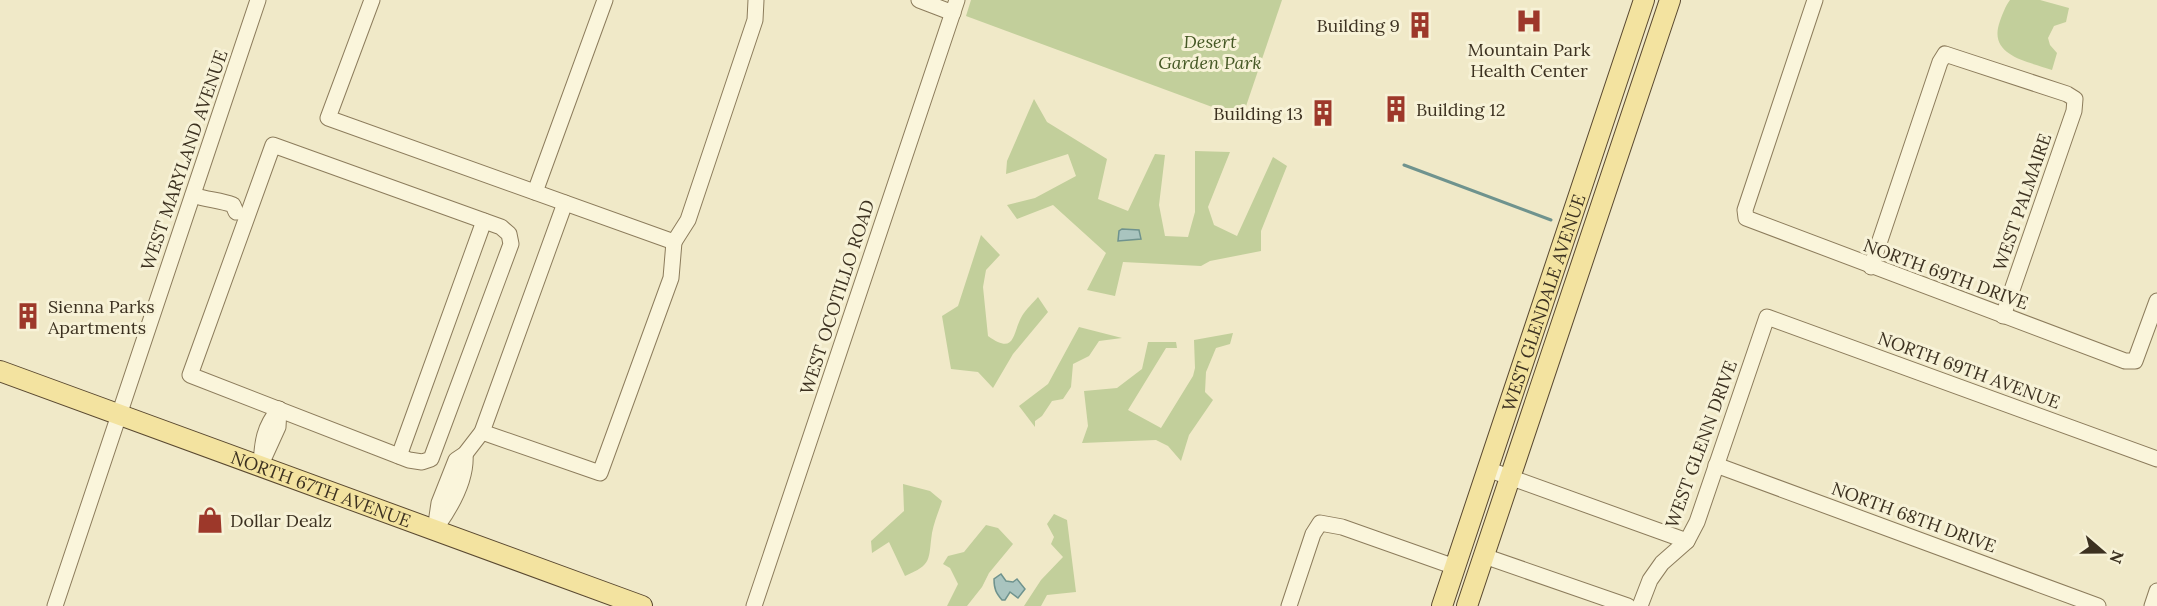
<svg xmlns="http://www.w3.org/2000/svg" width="2157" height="606" font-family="Lora,serif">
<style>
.green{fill:#c2cf9b}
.water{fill:#a9c4bf;stroke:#6f938e;stroke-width:1.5}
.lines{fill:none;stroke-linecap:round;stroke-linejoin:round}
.stream{stroke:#6f938e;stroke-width:3}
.minor-casing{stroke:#8c7c5c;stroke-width:17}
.major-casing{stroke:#5a4930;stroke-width:22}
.minor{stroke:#faf5db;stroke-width:15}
.major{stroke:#f3e3a0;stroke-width:20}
.labels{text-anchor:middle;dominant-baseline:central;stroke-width:6;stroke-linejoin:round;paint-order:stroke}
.poi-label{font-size:18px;fill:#3c3120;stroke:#f7f2d7;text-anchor:start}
.park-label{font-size:18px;font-style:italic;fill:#465926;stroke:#f7f2d7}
.street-label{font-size:18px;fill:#3c3120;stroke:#f7f2d7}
</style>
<rect width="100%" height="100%" fill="#f0e9c8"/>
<g class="green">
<path d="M 971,0 L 1282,0 L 1242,118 L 966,16 Z"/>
<path d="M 2010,0 L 2040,0 L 2069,8 L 2066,22 L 2054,26 L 2048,38 L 2050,45 L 2057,53 L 2052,70 C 2027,61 1987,56 2000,21 C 2003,13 2005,7 2010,0 Z"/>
<path d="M 1034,99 L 1047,122 L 1107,159 L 1098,199 L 1128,211 L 1155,154 L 1165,155 L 1159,205 L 1165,236 L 1188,237 L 1195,212 L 1195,151 L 1230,152 L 1208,207 L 1214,225 L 1237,236 L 1273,157 L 1287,166 L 1261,231 L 1261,251 L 1210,261 L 1201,266 L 1123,262 L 1115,296 L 1087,290 L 1106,253 L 1053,205 L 1017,219 L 1007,205 L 1035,198 L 1076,176 L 1068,154 L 1006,174 L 1007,161 Z"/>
<path d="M 981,235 L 1000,255 L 986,270 L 983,287 L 988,336 C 1016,356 1012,333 1022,316 C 1026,309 1033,303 1038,297 L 1048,312 L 1013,354 L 993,388 L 978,372 L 951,369 L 942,316 L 958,306 Z"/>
<path d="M 1079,327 L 1122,338 L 1099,341 L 1089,356 L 1073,364 L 1071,387 L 1063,399 L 1052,401 L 1042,416 L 1035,421 L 1035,427 L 1019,406 L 1048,384 Z"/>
<path d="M 1233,333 L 1230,344 L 1216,348 L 1206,372 L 1205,392 L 1213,400 L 1189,435 L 1181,461 L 1168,446 L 1156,440 L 1082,443 L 1088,426 L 1084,391 L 1117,388 L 1142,369 L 1148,342 L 1176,342 L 1177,348 L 1166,348 L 1128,410 L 1161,428 L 1193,376 L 1195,368 L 1194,340 Z"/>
<path d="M 903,484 L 930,491 L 942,501 C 939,511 934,522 932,533 C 928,560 933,564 905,576 L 889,542 L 872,553 L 871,541 L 904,511 Z"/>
<path d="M 1054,514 L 1067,520 L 1076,592 L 1047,595 L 1041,606 L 1024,606 L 1041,580 L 1063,557 L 1051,544 L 1054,537 L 1047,524 Z"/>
<path d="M 986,525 L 998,528 L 1013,544 L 989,573 L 982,587 L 967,606 L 947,606 L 958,584 L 950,568 L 943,564 L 948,556 L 964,552 Z"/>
</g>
<g class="water">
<path d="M 1122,229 L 1139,230 L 1141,239 L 1118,241 L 1119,231 Z"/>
<path d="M 1001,574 L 1006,581 L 1013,582 L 1017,579 L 1025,589 L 1018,598 L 1010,592 L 1005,600 L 1002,600 C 996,593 994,589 994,579 Z"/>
</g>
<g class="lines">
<path class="stream" d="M 1404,165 L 1551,220"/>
<defs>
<g id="minor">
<path d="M 372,0 L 328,118 L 674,242 L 688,220 L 755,20 L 756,0"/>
<path d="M 919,0 L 953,13"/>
<path d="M 1815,0 L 1745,210 L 1746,218 L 2125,361 L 2135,361 L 2157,301"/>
<path d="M 273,145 L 501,227 L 509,234 L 511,244 L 431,459 L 422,462 L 409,460 L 190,375 Z"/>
<path d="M 535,192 L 605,0"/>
<path d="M 193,195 C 207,200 220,200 233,205 L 236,212"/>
<path d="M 1871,267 L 1940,62 L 1945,54 L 2067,94 L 2075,99 L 2074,111 L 2003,316"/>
<path d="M 482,432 L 600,473 L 671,278 L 674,242"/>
<path d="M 399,456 L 484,221"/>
<path d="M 263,460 L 278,427 L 279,409"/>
<path d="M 1716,465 L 2098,606"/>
<path d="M 261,466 C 262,442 264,427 279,409"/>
<path d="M 1487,469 L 1687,541"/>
<path d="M 438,525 C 452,505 467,478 465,454"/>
<path d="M 435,530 L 439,503 L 456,460 L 465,454 L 482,432 L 565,203"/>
<path d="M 1484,556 L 1628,606"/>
<path d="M 55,606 L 258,0"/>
<path d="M 754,606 L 957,0"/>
<path d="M 1289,606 L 1313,534 L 1320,523 L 1342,527 L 1455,567"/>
<path d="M 1640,606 L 1650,580 L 1662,563 L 1687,541 L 1697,522 L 1767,317 L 2157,459"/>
<path d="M 2152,606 L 2157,591"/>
</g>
<g id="major">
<path id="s1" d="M 0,371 L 642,606"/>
<path id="s2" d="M 1442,606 L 1644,0"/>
<path d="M 1467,606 L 1670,0"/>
</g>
</defs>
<use href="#minor" class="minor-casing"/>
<use href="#major" class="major-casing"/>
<use href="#minor" class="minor"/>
<use href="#major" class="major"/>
</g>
<defs>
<symbol id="hospital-bare" viewBox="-9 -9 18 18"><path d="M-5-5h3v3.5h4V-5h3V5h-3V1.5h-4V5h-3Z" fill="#9d382a" stroke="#f7f2d7" stroke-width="2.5" paint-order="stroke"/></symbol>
<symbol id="building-bare" viewBox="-9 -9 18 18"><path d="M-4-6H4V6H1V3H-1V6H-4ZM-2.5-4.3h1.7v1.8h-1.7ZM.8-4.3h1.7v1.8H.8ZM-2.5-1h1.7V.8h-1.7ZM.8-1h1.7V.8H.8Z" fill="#9d382a" stroke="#f7f2d7" stroke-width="2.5" paint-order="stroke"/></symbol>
<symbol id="shop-bare" viewBox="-9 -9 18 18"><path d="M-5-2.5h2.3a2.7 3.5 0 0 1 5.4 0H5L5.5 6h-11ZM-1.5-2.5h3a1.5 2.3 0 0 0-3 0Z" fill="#9d382a" stroke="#f7f2d7" stroke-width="2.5" paint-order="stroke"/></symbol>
</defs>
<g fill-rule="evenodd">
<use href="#hospital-bare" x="1510" y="2" width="38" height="38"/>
<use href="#building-bare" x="1401" y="6" width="38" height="38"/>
<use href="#building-bare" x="1377" y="90" width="38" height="38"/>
<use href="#building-bare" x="1304" y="94" width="38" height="38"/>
<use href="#building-bare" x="9" y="297" width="38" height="38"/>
<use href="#shop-bare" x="191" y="501" width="38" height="38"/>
</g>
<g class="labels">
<g class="poi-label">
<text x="1400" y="25" text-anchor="end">Building 9</text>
<text x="1529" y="49" text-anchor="middle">Mountain Park<tspan x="1529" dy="21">Health Center</tspan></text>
<text x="1416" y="109">Building 12</text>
<text x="1303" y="113" text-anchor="end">Building 13</text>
<text x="48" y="306">Sienna Parks<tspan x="48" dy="21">Apartments</tspan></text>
<text x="230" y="520">Dollar Dealz</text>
</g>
<g class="park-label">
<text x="1210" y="41">Desert<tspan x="1210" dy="21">Garden Park</tspan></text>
</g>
<g class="street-label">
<text transform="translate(184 160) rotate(-71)">WEST MARYLAND AVENUE</text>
<text transform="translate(2022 202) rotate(-71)">WEST PALMAIRE</text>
<text transform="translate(1946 274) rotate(20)">NORTH 69TH DRIVE</text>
<text transform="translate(837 297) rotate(-72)">WEST OCOTILLO ROAD</text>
<text stroke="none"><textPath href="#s2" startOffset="320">WEST GLENDALE AVENUE</textPath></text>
<text transform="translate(1969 370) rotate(20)">NORTH 69TH AVENUE</text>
<text transform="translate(1701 444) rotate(-70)">WEST GLENN DRIVE</text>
<text stroke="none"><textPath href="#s1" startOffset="342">NORTH 67TH AVENUE</textPath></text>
<text transform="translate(1914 517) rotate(20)">NORTH 68TH DRIVE</text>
</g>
</g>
<g transform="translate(2103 552) rotate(110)" stroke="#f7f2d7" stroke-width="4.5" paint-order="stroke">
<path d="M0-4.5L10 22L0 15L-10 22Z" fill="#3c3120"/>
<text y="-9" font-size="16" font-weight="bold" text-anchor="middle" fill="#3c3120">N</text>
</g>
</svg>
